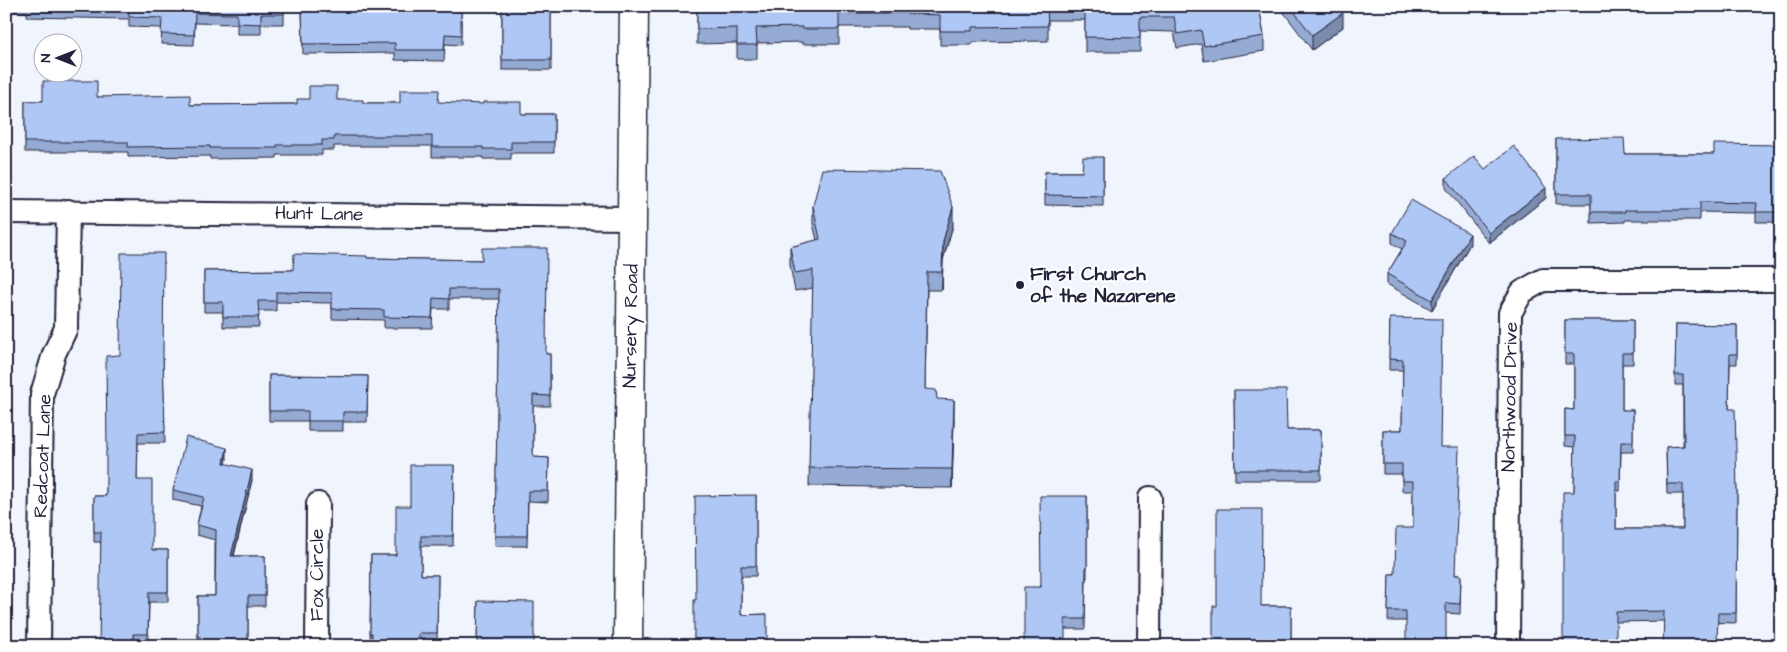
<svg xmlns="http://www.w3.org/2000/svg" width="1787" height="652" font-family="'Architects Daughter',sans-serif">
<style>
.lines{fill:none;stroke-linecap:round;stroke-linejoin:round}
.street-casing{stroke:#22223b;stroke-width:26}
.secondary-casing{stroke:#22223b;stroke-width:31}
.street{stroke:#fff;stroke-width:22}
.secondary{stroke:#fff;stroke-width:28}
.wall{fill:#96abd3;stroke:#22223b}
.shaded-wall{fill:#7a8bac;stroke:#22223b}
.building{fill:#afc7f5;stroke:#22223b}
.poi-dot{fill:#22223b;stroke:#fff;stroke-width:2}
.labels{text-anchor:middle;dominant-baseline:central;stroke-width:4.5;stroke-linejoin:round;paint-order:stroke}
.street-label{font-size:19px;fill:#22223b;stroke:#fff}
.poi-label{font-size:19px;font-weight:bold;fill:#22223b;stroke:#fff;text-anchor:start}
</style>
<rect width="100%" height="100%" fill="#eff4fd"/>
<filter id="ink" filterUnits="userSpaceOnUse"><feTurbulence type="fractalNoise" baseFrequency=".02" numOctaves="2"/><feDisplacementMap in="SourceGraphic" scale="10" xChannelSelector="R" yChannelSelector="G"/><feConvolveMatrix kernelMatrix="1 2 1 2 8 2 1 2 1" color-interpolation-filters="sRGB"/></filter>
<g filter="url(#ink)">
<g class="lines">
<defs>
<g id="street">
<path d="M 6,212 L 632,218"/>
<path d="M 39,646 L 42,394 L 54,354 L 66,328 L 68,211"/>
<path d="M 317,646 L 318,504"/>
<path d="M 1149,646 L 1150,498"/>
<path d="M 1508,646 L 1510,313 L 1522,292 L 1543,280 L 1781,280"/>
</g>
<path id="secondary" d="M 628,646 L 634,6"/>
</defs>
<use href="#street" class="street-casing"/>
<use href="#secondary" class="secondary-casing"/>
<use href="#street" class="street"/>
<use href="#secondary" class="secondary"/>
</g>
<g class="wall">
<path d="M 6,6 L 284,6 L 284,24 L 261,24 L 261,34 L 237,34 L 237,24 L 195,23 L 194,45 L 161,44 L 162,28 L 129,27 L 129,19 L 27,17 L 27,12 L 6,11 Z"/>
<path d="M 302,6 L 461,6 L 461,45 L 445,44 L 444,61 L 395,60 L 395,53 L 303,54 Z"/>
<rect x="502" y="6" width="49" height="64"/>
<path d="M 697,6 L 1259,6 L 1264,36 L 1264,51 L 1204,61 L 1201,44 L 1177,48 L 1174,32 L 1140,31 L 1140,52 L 1085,52 L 1085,20 L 1048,20 L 1048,41 L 972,42 L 972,45 L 940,45 L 940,29 L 907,29 L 907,27 L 839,27 L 839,44 L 802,44 L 802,42 L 757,43 L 757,59 L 737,59 L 737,43 L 697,44 Z"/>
<path d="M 1279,6 L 1338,6 L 1343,27 L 1312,50 Z"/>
<path d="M 97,97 L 190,105 L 297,104 L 337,100 L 363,103 L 439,103 L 521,114 L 554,114 L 554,153 L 511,153 L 511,159 L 483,159 L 483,157 L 432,157 L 432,146 L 334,146 L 334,150 L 322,150 L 322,155 L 277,155 L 277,158 L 210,159 L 210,156 L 128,157 L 128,152 L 25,152 L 25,101 L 43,101 Z"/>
<path d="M 1556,139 L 1625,154 L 1714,154 L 1781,145 L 1781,222 L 1756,222 L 1756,213 L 1700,212 L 1700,220 L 1625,220 L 1625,222 L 1591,223 L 1591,204 L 1556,204 Z"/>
<path d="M 1103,157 L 1103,206 L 1045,205 L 1045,172 L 1082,172 Z"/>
<path d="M 1485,169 L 1546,198 L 1489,243 L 1446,188 L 1446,178 Z"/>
<path d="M 813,206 L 953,225 L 943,260 L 942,290 L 927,290 L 925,389 L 937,399 L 954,418 L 952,488 L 809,486 L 813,288 L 795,291 L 790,265 L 790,247 L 817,240 L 813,224 Z"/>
<path d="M 1392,233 L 1470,244 L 1432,310 L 1387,284 L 1387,274 L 1402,249 L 1392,243 Z"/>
<path d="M 367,258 L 482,260 L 546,354 L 550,354 L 550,406 L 533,406 L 533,457 L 549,458 L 548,502 L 528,501 L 527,546 L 495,546 L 499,299 L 449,299 L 449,309 L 433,309 L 432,328 L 384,328 L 384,320 L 332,319 L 332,303 L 276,302 L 276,311 L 258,311 L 259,327 L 223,327 L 223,312 L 204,312 L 204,271 L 293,270 Z"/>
<path d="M 1390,318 L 1440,447 L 1455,575 L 1461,575 L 1460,614 L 1446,613 L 1406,621 L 1388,621 L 1389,574 L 1395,574 L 1413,528 L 1413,491 L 1402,491 L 1402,474 L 1383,474 L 1383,430 L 1402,430 L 1403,370 L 1389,370 Z"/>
<path d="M 1565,320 L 1633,320 L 1633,364 L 1622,364 L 1622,410 L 1633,410 L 1633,452 L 1621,452 L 1620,491 L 1616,491 L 1616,529 L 1683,529 L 1683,494 L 1667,494 L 1666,447 L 1683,446 L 1683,385 L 1675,385 L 1676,324 L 1737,325 L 1737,364 L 1730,364 L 1729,409 L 1737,491 L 1736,623 L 1663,621 L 1616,622 L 1574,492 L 1575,447 L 1565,446 L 1565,409 L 1574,410 L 1574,364 L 1565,364 Z"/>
<path d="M 120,355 L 163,358 L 165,443 L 138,443 L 137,480 L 152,550 L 168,550 L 168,602 L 149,602 L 148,645 L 134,644 L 100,542 L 94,542 L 94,496 L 106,496 L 107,450 Z"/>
<path d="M 269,375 L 368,376 L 367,422 L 343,422 L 343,431 L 308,431 L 308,421 L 269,421 Z"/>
<path d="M 1234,390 L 1287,430 L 1321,430 L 1321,480 L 1235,480 Z"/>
<path d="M 227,458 L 226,464 L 252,480 L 234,556 L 265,556 L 265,606 L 248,606 L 248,646 L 198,646 L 198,596 L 215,596 L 215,540 L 197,535 L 197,525 L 201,506 L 173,500 L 173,490 Z"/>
<path d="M 454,465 L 453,546 L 421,546 L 421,575 L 438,575 L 437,644 L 370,643 L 371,555 L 396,555 L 410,506 Z"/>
<path d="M 756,495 L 756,576 L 741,576 L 741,615 L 767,614 L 694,642 L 696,600 Z"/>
<path d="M 1087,496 L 1087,578 L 1086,578 L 1085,629 L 1065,629 L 1040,587 Z"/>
<path d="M 478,601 L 534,646 L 477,646 Z"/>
<path d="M 1261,606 L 1291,606 L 1291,646 L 1213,646 Z"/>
</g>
<g class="shaded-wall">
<path d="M 1343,13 L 1343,27 L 1312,50 L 1312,35 Z"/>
<path d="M 1546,188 L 1546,198 L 1489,243 L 1489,233 Z"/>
<path d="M 953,207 L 953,225 L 943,260 L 942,290 L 943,241 Z"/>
<path d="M 1470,234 L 1470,244 L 1432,310 L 1432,300 Z"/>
<path d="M 954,400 L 954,418 L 952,488 L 952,469 Z"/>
<path d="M 227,448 L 227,458 L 224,474 L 224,463 Z"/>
<path d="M 252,470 L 252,480 L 231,566 L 231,556 Z"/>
</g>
<g class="building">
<path d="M 27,6 L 284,6 L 284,14 L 261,14 L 261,24 L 237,23 L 237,14 L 195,13 L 194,35 L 161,34 L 162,18 L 129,17 L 129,9 L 27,7 Z"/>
<path d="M 302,6 L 461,6 L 461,35 L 445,34 L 444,50 L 395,50 L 395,43 L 303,44 Z"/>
<rect x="502" y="6" width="49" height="54"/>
<path d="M 697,6 L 1047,6 L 1048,26 L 972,27 L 972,31 L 940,31 L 940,15 L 907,14 L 907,13 L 839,13 L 839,29 L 802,29 L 802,27 L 756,28 L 757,45 L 737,45 L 737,28 L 697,29 Z"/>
<path d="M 1085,6 L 1259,6 L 1264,36 L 1204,46 L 1201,30 L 1177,34 L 1174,17 L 1140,17 L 1140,38 L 1085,37 Z"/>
<path d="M 1290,6 L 1338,6 L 1343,13 L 1312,35 Z"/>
<path d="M 43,81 L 97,81 L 97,97 L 190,95 L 190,105 L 297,104 L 297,99 L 309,99 L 309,86 L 337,86 L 337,100 L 363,100 L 363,103 L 400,103 L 400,90 L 439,90 L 438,102 L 483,104 L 483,102 L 521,102 L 521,114 L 554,114 L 554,142 L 511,142 L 511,149 L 483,149 L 483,147 L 432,147 L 432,136 L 334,136 L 334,140 L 322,140 L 322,145 L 277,145 L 277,148 L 210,148 L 210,146 L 128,147 L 128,142 L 25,142 L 25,101 L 43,101 Z"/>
<path d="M 1624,138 L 1625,154 L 1714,154 L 1714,144 L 1781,145 L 1781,212 L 1756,212 L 1757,203 L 1700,202 L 1700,210 L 1625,210 L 1625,212 L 1591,212 L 1591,194 L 1556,194 L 1556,139 Z"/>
<path d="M 1514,146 L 1546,188 L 1489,233 L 1446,178 L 1474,156 L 1485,169 Z"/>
<path d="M 1083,157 L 1103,157 L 1103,196 L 1045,195 L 1045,172 L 1082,172 Z"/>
<path d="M 822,169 L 940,171 L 953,207 L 943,241 L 942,272 L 927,272 L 925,389 L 936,390 L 937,399 L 954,400 L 952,469 L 809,468 L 813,270 L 795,273 L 790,247 L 820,239 L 813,206 Z"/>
<path d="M 1411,200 L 1470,234 L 1432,300 L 1387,274 L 1407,241 L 1392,233 Z"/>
<path d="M 482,248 L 547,248 L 546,354 L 550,354 L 550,396 L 533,395 L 533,457 L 549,458 L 548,491 L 528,491 L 527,536 L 495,536 L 499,289 L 449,289 L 449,299 L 433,298 L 432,318 L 384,317 L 384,310 L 332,309 L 332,293 L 276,292 L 276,301 L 258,301 L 259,317 L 223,317 L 223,302 L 204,302 L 204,271 L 293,270 L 294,254 L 367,256 L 367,258 L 482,260 Z"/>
<path d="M 121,253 L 164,253 L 163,355 L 165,432 L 138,433 L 137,480 L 152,480 L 152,550 L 168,550 L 168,592 L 149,592 L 148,634 L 133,634 L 134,646 L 99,646 L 101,532 L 94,532 L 94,496 L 106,496 L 106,450 L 107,450 L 106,356 L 120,355 Z"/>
<path d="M 1390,318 L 1442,319 L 1440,447 L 1459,447 L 1455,575 L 1461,575 L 1460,604 L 1446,603 L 1446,646 L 1406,646 L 1406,611 L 1388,611 L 1389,574 L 1395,574 L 1396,528 L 1413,528 L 1413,481 L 1402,481 L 1402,464 L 1383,464 L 1383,430 L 1402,430 L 1403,360 L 1389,359 Z"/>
<path d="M 1565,320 L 1633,320 L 1633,353 L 1622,353 L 1622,410 L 1633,410 L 1633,442 L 1621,442 L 1620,481 L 1616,481 L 1616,529 L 1683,529 L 1683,484 L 1667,484 L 1666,447 L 1684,446 L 1683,375 L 1675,375 L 1676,324 L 1737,325 L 1737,354 L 1730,354 L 1729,409 L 1735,409 L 1737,491 L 1736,613 L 1718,613 L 1717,646 L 1663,646 L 1664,611 L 1616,612 L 1616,646 L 1563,646 L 1563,492 L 1574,492 L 1575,436 L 1565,436 L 1565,409 L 1574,410 L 1574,354 L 1565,354 Z"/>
<path d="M 269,375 L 368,376 L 367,412 L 343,412 L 343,421 L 308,421 L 308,411 L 269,411 Z"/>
<path d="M 1234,390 L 1286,390 L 1287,430 L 1321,430 L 1321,470 L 1235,470 Z"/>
<path d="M 186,437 L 227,448 L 224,463 L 252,470 L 231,556 L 265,556 L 265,596 L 248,596 L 248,646 L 200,646 L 200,636 L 198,636 L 198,596 L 215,596 L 216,530 L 197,525 L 204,497 L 173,490 Z"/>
<path d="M 410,465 L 454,465 L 453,536 L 421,536 L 421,575 L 438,575 L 437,633 L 419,633 L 419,646 L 372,646 L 372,633 L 370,633 L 371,555 L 396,555 L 396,506 L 410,506 Z"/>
<path d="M 756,495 L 756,566 L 741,566 L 741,615 L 767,614 L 767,646 L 686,646 L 686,642 L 694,642 L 694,600 L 696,600 L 695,496 Z"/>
<path d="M 1040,496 L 1087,496 L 1087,568 L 1086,568 L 1085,619 L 1065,619 L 1065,646 L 1024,646 L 1024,587 L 1041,587 Z"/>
<path d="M 1217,509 L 1262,509 L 1261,606 L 1291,606 L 1291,644 L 1272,644 L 1272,646 L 1213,646 L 1213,606 L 1217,606 Z"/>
<path d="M 478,601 L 534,602 L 534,646 L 492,646 L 492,642 L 477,642 Z"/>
</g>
</g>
<circle class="poi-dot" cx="1020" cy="285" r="5"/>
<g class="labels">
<g class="street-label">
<text transform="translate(319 214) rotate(1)">Hunt Lane</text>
<text transform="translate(631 326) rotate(-89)">Nursery Road</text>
<text transform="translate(1510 397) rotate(-89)">Northwood Drive</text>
<text transform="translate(43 456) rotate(-88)">Redcoat Lane</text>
<text transform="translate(317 575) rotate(-90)">Fox Circle</text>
</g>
<g class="poi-label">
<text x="1030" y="274">First Church<tspan x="1030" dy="22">of the Nazarene</tspan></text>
</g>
</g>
<rect width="1787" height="652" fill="none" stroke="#fff" stroke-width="25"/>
<rect x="12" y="12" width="1762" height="627" fill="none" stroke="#22223b" stroke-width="2" filter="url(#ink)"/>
<g transform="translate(58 58) rotate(270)"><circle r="24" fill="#ffffff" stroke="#a7a7b1"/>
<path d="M0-4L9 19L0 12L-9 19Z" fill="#22223b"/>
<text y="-8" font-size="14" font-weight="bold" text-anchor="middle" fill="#22223b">N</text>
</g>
</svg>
